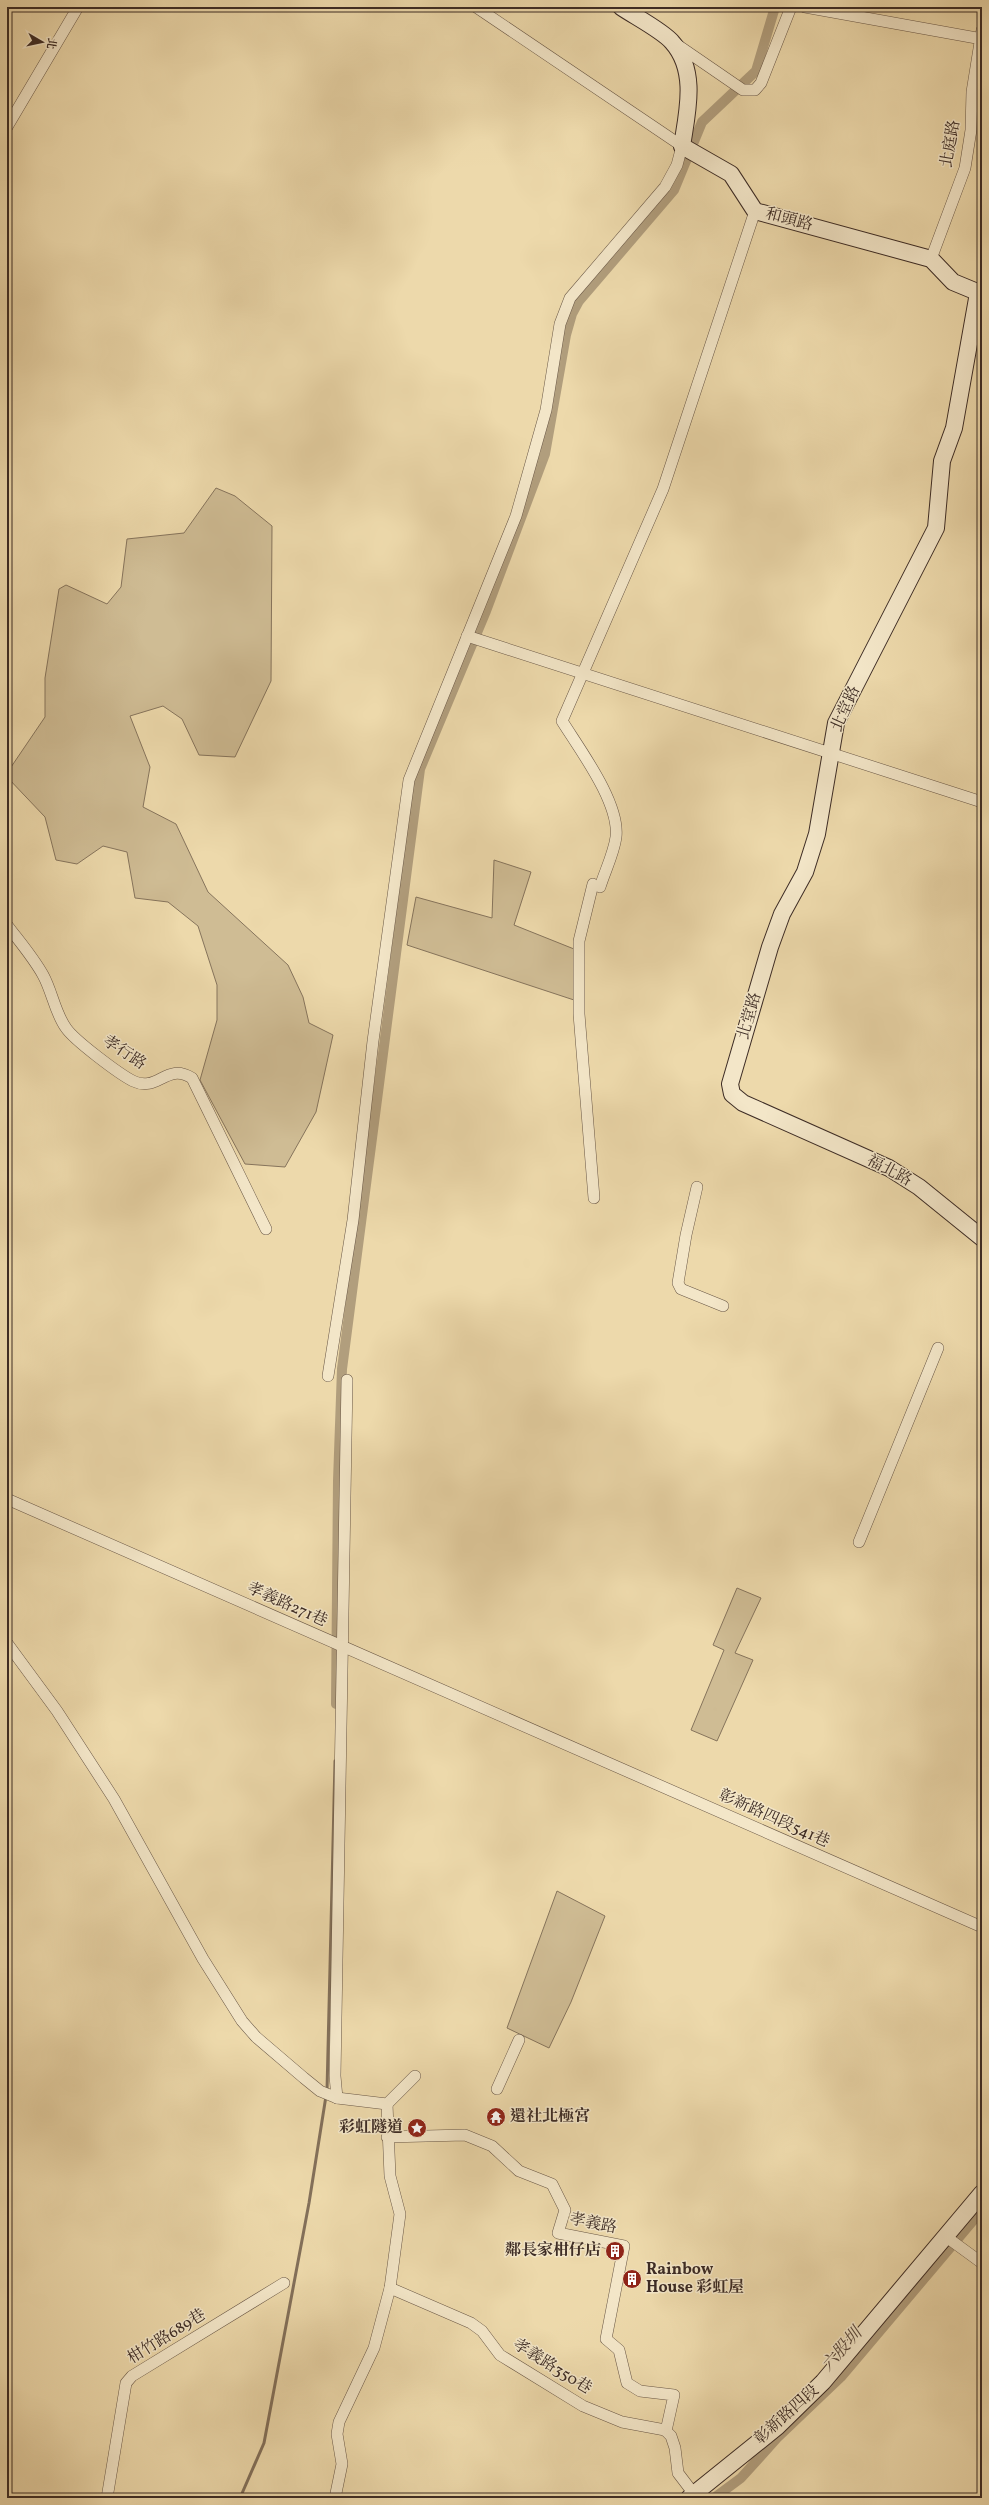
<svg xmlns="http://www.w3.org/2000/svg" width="989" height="2505" font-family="Vollkorn,'Noto Serif TC',serif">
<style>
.green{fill:#cfbc94;stroke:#86745c}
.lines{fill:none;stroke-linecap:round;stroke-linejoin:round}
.stream{stroke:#83705a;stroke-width:3}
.canal{stroke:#b19e7d;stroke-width:10}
.street-casing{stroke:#695746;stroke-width:12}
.secondary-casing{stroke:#3d2c25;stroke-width:18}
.street{stroke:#f3e6c8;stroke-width:11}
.secondary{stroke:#f3e6c8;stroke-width:16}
.labels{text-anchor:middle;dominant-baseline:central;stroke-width:3;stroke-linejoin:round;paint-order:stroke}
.street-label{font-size:16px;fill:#3d2c25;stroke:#f3e6c8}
.poi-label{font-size:16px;font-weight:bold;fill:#3d2c25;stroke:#f3e6c8;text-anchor:start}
.water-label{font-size:17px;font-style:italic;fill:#5a483b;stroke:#f3e6c8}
</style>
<rect width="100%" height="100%" fill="#edd9ab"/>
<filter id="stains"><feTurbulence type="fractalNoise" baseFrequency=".005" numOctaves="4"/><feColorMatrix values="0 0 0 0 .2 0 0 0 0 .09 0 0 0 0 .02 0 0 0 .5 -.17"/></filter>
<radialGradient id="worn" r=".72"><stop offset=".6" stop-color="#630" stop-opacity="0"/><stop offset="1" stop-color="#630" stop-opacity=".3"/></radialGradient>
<g class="green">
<path d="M 216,488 L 235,496 L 272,526 L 271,681 L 235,757 L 199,755 L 182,719 L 163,706 L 130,716 L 150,767 L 143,807 L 176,824 L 208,892 L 288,965 L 303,997 L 309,1023 L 333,1035 L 316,1112 L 285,1167 L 245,1164 L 200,1080 L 217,1020 L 217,985 L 198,926 L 168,902 L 135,898 L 127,852 L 103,846 L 77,864 L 56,860 L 45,817 L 7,777 L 7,773 L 45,717 L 45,678 L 59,589 L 66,585 L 107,604 L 121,587 L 127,539 L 184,533 Z"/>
<path d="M 494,860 L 531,872 L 514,925 L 574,949 L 577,1001 L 407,945 L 416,897 L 492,918 Z"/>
<path d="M 737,1588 L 761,1598 L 735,1653 L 753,1660 L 717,1741 L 691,1730 L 724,1650 L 713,1645 Z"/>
<path d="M 557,1891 L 605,1916 L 571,2002 L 549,2048 L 507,2028 Z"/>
</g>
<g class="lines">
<g class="stream">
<path d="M 327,2091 L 335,1761"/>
<path d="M 240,2498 L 264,2443 L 309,2203 L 326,2096"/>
</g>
<g class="canal">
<path d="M 336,1704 L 338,1481 L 342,1369 L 420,769 L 486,611 L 545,454 L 566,335 L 572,314 L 579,301 L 674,190 L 702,122 L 756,71 L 775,7"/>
<path d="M 714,2498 L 741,2478 L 777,2438 L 841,2377 L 982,2210"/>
</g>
<defs>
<g id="street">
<path d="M 805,7 L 982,39"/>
<path d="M 676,44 L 743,90 L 755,90 L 761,83 L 791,7"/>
<path d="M 7,127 L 78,7"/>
<path d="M 931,259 L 965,168 L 971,130 L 972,92 L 982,30"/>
<path d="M 467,636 L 982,802"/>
<path d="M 593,884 L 579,941 L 579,1014 L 594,1198"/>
<path d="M 600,887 C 605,871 614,853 616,837 C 620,803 580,750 562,721 L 663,489 L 755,211"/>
<path d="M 7,925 C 19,941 33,957 43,975 C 52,991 55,1013 66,1028 C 74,1040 119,1074 133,1081 C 158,1093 166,1062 192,1078 L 266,1229"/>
<path d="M 697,1187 L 686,1235 L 678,1283 L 681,1289 L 723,1306"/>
<path d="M 328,1376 L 353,1220 L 373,1041 L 409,780 L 516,516 L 546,410 L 560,324 L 570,298 L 665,187 L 677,165 L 682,146 L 476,7"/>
<path d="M 7,1499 L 982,1927"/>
<path d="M 859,1542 L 938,1348"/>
<path d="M 7,1643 L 57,1711 L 114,1799 L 203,1959 L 242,2021 L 256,2037 L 304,2078 L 320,2091 L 337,2098 L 335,2076 L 347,1380"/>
<path d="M 497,2089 L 519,2040"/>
<path d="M 337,2098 L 387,2104 L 415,2076"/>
<path d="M 387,2137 L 465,2135 L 492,2146 L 519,2171 L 552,2184 L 565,2210 L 558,2233 L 624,2246 L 606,2339 L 619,2350 L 627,2383 L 640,2391 L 674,2395 L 666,2431"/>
<path d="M 945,2236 L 982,2263"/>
<path d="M 390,2288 L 471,2323 L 482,2331 L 500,2355 L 583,2406 L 622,2422 L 665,2430 L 671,2436 L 675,2448 L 678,2473 L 694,2494"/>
<path d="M 107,2498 L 126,2383 L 132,2376 L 284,2283"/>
<path d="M 335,2498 L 342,2464 L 337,2434 L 339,2422 L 374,2348 L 390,2288 L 400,2214 L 390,2176 L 387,2104"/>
</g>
<g id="secondary">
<path d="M 621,7 C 634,16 663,31 672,42 C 698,71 687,113 682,146 L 731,174 L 755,211 L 931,259 L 953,282 L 982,294"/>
<path d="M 978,293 L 954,428 L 942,461 L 936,528 L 836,723 L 817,834 L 805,872 L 782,914 L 770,947 L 730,1084 L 732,1094 L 743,1103 L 889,1168 L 919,1187 L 982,1238"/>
<path d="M 689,2498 L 777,2427 L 823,2382 L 982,2193"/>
</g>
</defs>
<use href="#street" class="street-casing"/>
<use href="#secondary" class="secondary-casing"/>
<use href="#street" class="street"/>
<use href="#secondary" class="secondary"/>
</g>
<defs>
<symbol id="temple-disc" viewBox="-11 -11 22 22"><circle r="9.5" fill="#8f2418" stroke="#f3e6c8"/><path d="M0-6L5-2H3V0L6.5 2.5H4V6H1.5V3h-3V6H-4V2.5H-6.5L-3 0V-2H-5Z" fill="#fff"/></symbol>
<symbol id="sight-disc" viewBox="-11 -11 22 22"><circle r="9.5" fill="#8f2418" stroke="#f3e6c8"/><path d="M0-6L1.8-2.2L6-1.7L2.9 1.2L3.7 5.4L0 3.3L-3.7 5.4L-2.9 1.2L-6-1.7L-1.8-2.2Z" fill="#fff"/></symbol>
<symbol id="building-disc" viewBox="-11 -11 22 22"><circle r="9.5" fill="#8f2418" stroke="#f3e6c8"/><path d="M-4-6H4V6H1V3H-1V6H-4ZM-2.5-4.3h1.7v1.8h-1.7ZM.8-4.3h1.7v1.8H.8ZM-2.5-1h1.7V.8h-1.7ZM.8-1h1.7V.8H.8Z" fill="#fff"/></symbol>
</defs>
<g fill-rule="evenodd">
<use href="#temple-disc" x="485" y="2106" width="22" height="22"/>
<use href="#sight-disc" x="406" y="2117" width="22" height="22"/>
<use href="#building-disc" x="604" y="2240" width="22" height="22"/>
<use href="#building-disc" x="621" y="2268" width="22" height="22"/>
</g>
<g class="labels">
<g class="street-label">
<text transform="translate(951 144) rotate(-80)">北庭路</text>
<text transform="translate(789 220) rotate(15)">和頭路</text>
<text transform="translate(846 709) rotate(-66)">北堂路</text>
<text transform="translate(750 1016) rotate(-74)">北堂路</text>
<text transform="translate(124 1053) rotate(34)">孝行路</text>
<text transform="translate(889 1171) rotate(28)">福北路</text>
<text transform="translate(287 1605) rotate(24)">孝義路271巷</text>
<text transform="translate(774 1819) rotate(24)">彰新路四段541巷</text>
<text transform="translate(593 2224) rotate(11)">孝義路</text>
<text transform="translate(167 2337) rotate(-32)">柑竹路689巷</text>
<text transform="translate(552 2367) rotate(32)">孝義路350巷</text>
<text transform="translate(787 2415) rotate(-42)">彰新路四段</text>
</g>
<g class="poi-label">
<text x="510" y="2117">還社北極宮</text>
<text x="403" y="2128" text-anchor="end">彩虹隧道</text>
<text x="601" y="2251" text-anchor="end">鄰長家柑仔店</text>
<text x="646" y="2270">Rainbow<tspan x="646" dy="18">House 彩虹屋</tspan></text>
</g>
<g class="water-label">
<text transform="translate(842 2350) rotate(-49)">六股圳</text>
</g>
</g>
<rect width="989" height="2505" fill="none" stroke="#edd9ab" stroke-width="24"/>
<rect x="8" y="8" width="973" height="2489" fill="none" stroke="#3d2c25" stroke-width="2"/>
<rect x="12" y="12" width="965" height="2481" fill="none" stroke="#3d2c25"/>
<g transform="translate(42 42) rotate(99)" stroke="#f3e6c8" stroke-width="3" paint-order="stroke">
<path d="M0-3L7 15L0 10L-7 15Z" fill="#3d2c25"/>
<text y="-6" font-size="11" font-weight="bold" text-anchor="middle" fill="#3d2c25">北</text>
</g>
<rect width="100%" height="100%" filter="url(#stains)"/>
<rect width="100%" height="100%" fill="url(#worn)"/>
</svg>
